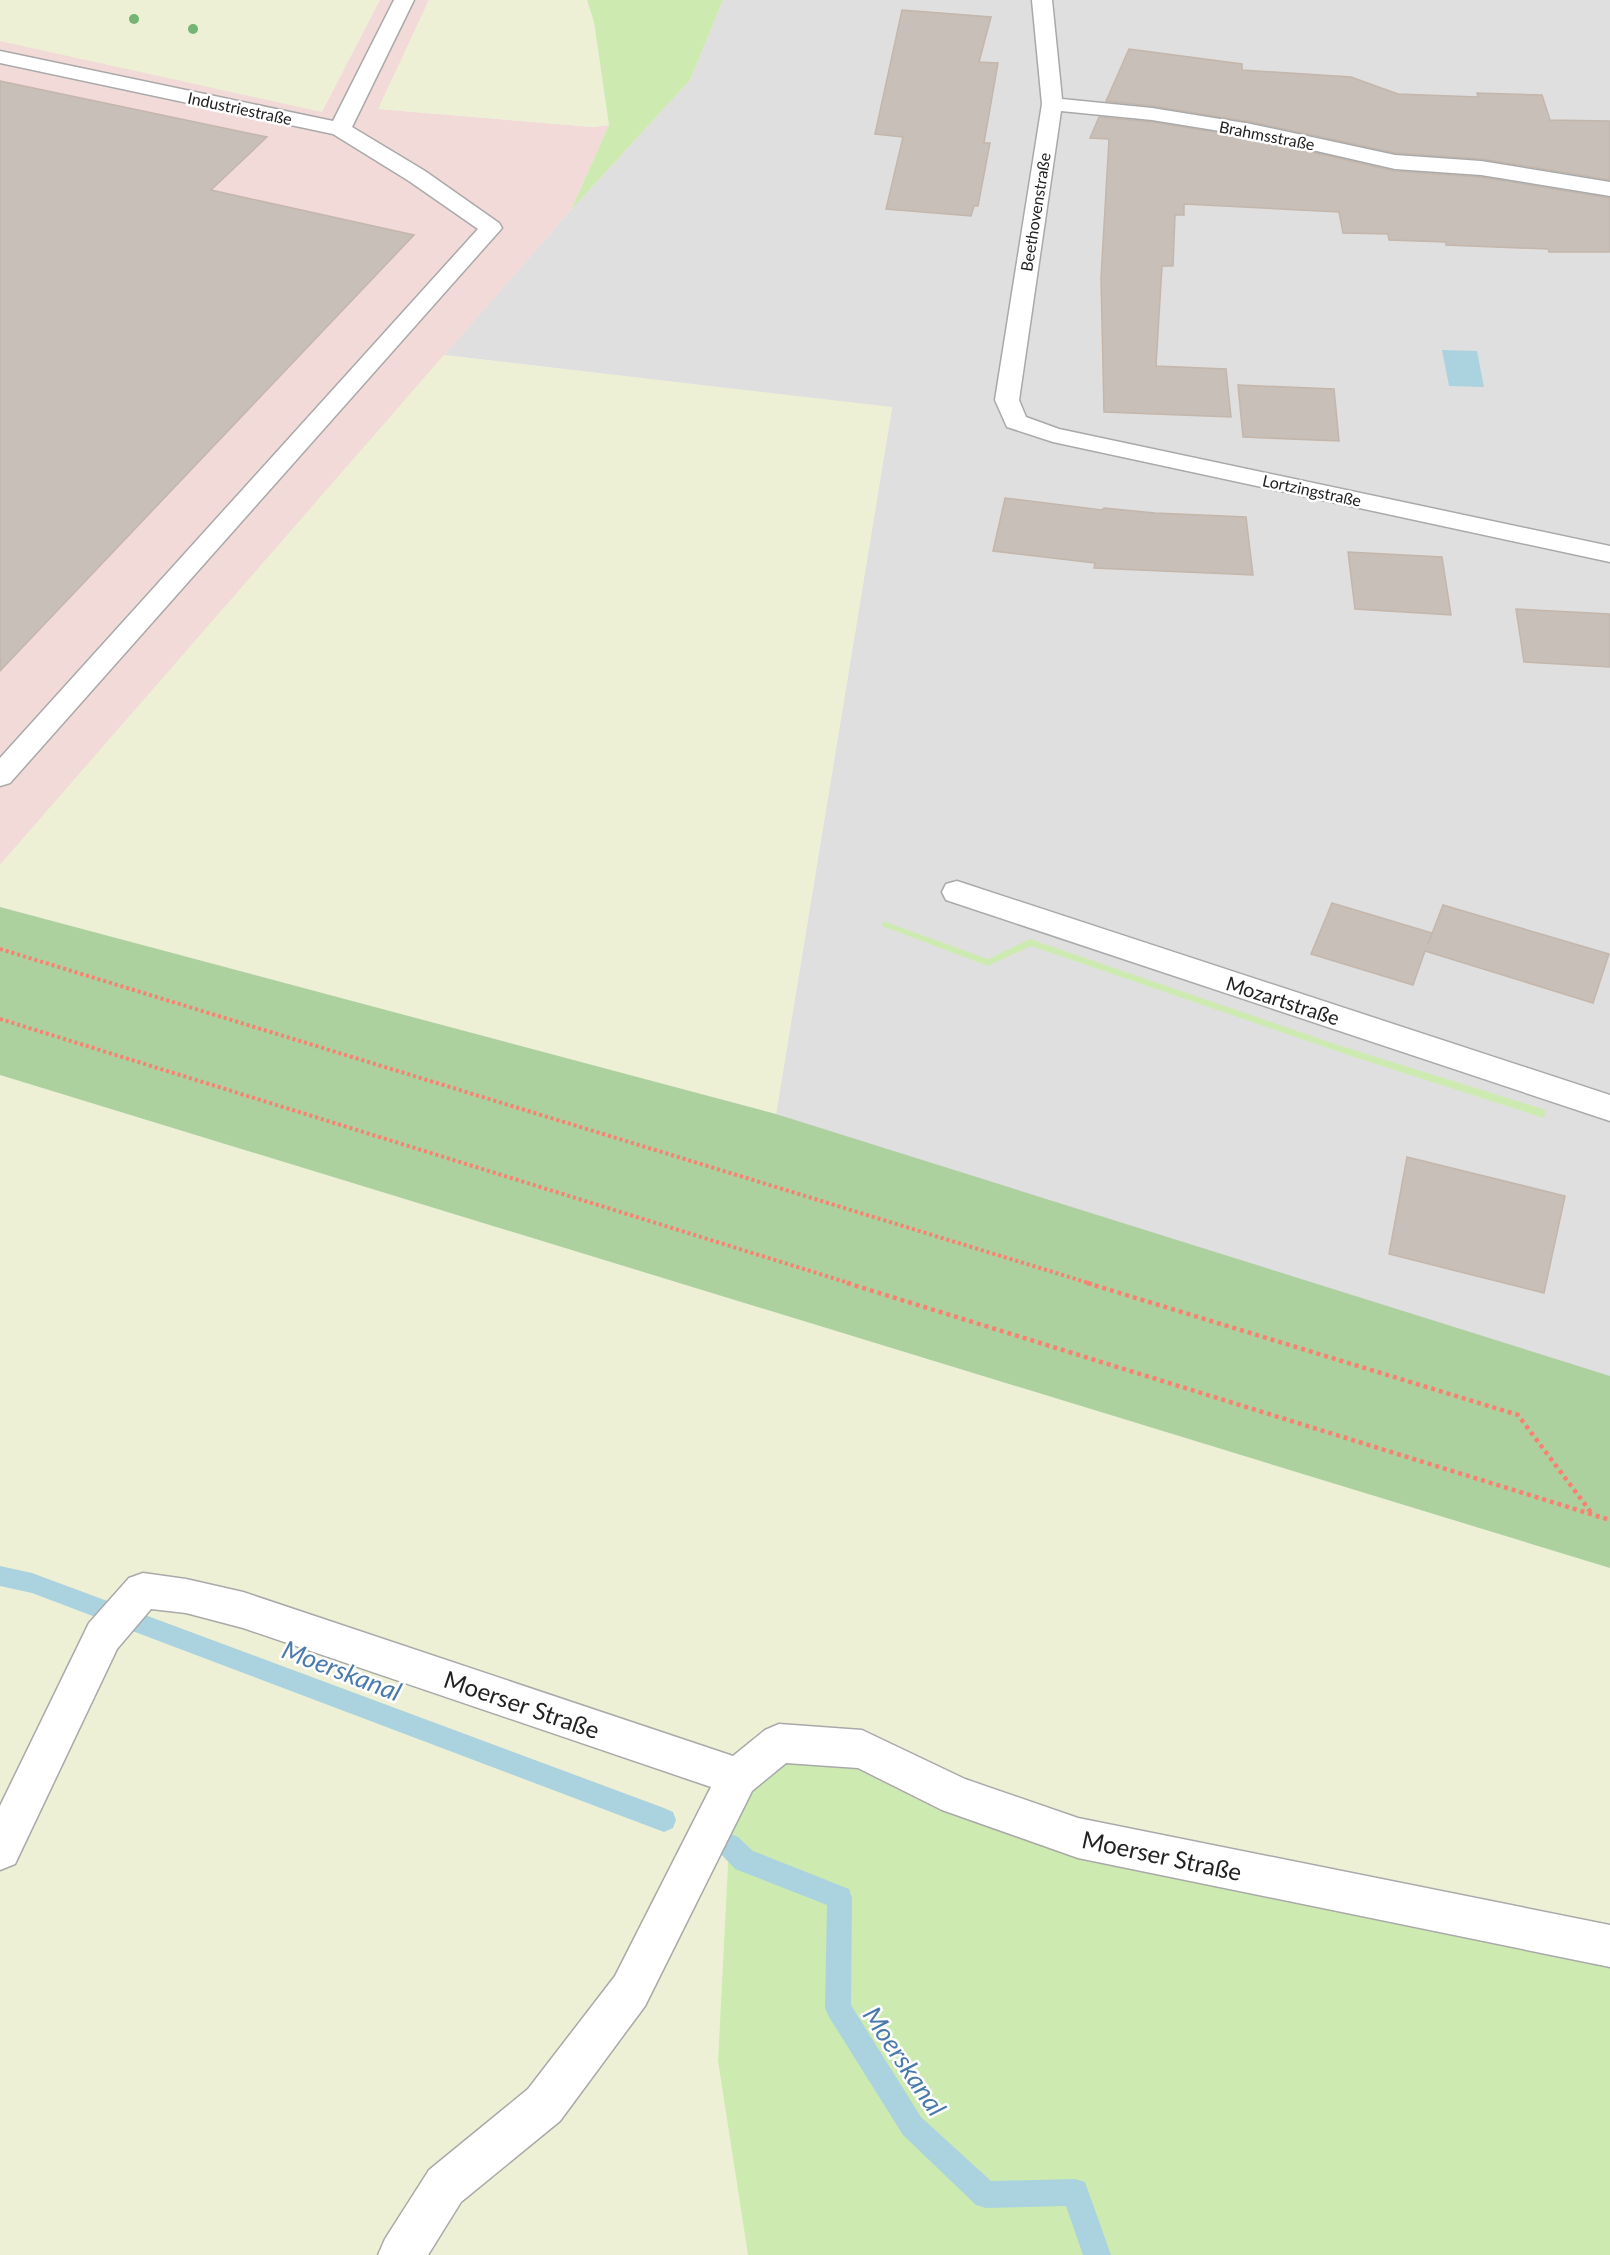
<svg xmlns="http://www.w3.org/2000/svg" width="1610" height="2255" font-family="Lato,sans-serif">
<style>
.residential{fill:#e0dfdf}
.commercial{fill:#f2dad9}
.farmland{fill:#eef0d5}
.grass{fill:#cdebb0}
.forest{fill:#add19e}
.water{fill:#aad3df}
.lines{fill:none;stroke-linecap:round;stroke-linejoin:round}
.stream{fill:#aad3df;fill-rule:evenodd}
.building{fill:#c7bfb8;stroke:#c4b6ab;stroke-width:1.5}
.minor-casing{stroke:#a9a9a9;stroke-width:3}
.path-far1{stroke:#fa8072;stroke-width:4;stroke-dasharray:3 3;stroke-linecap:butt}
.path{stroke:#fa8072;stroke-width:4.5;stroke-dasharray:4 4;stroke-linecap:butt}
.minor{fill:#fff;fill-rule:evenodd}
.tree{fill:#74b475}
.labels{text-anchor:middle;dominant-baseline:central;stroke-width:5;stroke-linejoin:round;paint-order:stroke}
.far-street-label{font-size:16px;fill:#222;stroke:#fff}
.street-label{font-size:20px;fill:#222;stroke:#fff}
.near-street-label{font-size:24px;fill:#222;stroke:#fff}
.near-water-label{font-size:26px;font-style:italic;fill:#4a7aab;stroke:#fff}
</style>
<rect width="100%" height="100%" fill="#f2efe9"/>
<path class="residential" d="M 723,0 L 1610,0 L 1610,1390 L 1480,1351 L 776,1114 L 892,408 L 444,355 L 571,210 L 690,80 Z"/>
<path class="commercial" d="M 0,0 L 429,0 L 379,109 L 593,127 L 609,125 L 571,210 L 0,865 Z"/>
<g class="farmland">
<path d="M 0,0 L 380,0 L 322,112 L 0,41 Z"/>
<path d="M 429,0 L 587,0 L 594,22 L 609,125 L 593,127 L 378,109 Z"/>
<path d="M 444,355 L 892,407 L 776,1114 L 0,907 L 0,865 Z"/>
<path d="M 0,1075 L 1610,1568 L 1610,1946 L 723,1807 L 729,1845 L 718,2061 L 748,2255 L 0,2255 Z"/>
</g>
<g class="grass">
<path d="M 587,0 L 723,0 L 690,80 L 571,210 L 609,125 L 594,22 Z"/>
<path d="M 883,921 L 988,959 L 1030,939 L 1338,1045 L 1546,1110 L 1544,1118 L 1351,1056 L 1031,946 L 988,966 L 882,926 Z"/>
<path d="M 779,1743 L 952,1793 L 1610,1946 L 1610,2255 L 748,2255 L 718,2061 L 729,1845 L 723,1807 Z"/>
</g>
<path class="forest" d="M 0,907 L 776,1114 L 1610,1376 L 1610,1568 L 0,1075 Z"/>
<path class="water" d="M 1442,350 L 1477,351 L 1484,387 L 1449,386 Z"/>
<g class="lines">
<g class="stream">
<path d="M 0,1566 L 32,1573 L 664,1808 L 673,1812 L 676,1820 L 673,1828 L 664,1832 L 32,1593 L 0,1586 Z"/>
<path d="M 729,1833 L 738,1837 L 753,1851 L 849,1889 L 852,1898 L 851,2005 L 921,2117 L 991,2181 L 1075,2179 L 1085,2182 L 1111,2255 L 1083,2255 L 1066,2206 L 986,2208 L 976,2205 L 903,2135 L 829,2017 L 825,2008 L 827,1905 L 735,1869 L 720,1853 L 717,1845 L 720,1837 Z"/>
</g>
</g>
<g class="building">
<path d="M 902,10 L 991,17 L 979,62 L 998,63 L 984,143 L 990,143 L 978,206 L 974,206 L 971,216 L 886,209 L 903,137 L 875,134 Z"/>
<path d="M 1129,49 L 1242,64 L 1242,70 L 1351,77 L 1398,94 L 1478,97 L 1477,93 L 1542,95 L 1550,120 L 1610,121 L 1610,180 L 1481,159 L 1395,153 L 1251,122 L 1152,106 L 1106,101 Z"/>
<path d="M 0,81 L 267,137 L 211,190 L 414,235 L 0,671 Z"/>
<path d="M 1099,117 L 1152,122 L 1251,138 L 1394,171 L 1481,177 L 1610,198 L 1610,252 L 1549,252 L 1548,249 L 1446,245 L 1446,242 L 1389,240 L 1388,234 L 1343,233 L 1339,212 L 1184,204 L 1184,215 L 1175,215 L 1173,266 L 1162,266 L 1156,366 L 1226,369 L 1231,417 L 1104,412 L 1101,278 L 1109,139 L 1090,138 Z"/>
<path d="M 1238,385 L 1334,389 L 1339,441 L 1243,437 Z"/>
<path d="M 1005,498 L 1102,510 L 1104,508 L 1155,513 L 1246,517 L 1253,575 L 1094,568 L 1095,563 L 993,551 Z"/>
<path d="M 1348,552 L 1442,557 L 1451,615 L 1355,609 Z"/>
<path d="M 1516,609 L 1610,614 L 1610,667 L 1524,662 Z"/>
<path d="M 1332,903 L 1432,933 L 1428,944 L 1443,905 L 1609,954 L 1593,1003 L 1425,951 L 1413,985 L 1311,954 Z"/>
<path d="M 1407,1157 L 1565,1196 L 1544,1293 L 1389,1254 Z"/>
</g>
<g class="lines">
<defs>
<g id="minor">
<path d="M 394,0 L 414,0 L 352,127 L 425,171 L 499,223 L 502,228 L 10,783 L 0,786 L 0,758 L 478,229 L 409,181 L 333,134 L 0,63 L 0,51 L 333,121 Z"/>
<path d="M 1032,0 L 1052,0 L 1062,99 L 1152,108 L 1251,124 L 1395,155 L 1481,161 L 1610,182 L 1610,196 L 1481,175 L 1395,169 L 1251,136 L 1152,120 L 1061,111 L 1019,400 L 1026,417 L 1059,429 L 1610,546 L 1610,562 L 1053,442 L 1007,427 L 995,400 L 1042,104 Z"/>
<path d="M 957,881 L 1610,1095 L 1610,1121 L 946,900 L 942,892 L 946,884 Z"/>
<path d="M 143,1573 L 186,1579 L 243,1592 L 733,1756 L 765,1730 L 779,1724 L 862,1730 L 965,1779 L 1078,1818 L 1610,1925 L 1610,1967 L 1078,1858 L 942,1810 L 858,1768 L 786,1763 L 752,1791 L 645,2006 L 560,2121 L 461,2202 L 428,2255 L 378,2255 L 385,2239 L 429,2170 L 528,2089 L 615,1976 L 711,1787 L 243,1628 L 186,1613 L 151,1609 L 117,1649 L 15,1864 L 0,1870 L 0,1806 L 89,1623 L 129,1578 Z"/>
</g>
</defs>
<use href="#minor" class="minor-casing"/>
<g class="path-far1">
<path d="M 0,949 L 1092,1284"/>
<path d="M 0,1019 L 852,1284"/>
</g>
<g class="path">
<path d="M 847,1283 L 1610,1520"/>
<path d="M 1087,1283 L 1518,1415 L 1593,1515"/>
</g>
<use href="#minor" class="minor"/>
</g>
<g class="tree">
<circle cx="134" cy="19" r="5"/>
<circle cx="193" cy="29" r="5"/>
</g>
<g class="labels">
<g class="far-street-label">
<text transform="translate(240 108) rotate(12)">Industriestraße</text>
<text transform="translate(1267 135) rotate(11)">Brahmsstraße</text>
<text transform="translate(1035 212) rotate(-81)">Beethovenstraße</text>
<text transform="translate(1312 490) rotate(12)">Lortzingstraße</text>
</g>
<g class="street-label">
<text transform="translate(1283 1000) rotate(18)">Mozartstraße</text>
</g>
<g class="near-street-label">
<text transform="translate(522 1704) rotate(19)">Moerser Straße</text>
<text transform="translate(1162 1855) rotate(12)">Moerser Straße</text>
</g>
<g class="near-water-label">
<text transform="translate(342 1670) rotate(21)">Moerskanal</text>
<text transform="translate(905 2061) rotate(56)">Moerskanal</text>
</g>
</g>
</svg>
